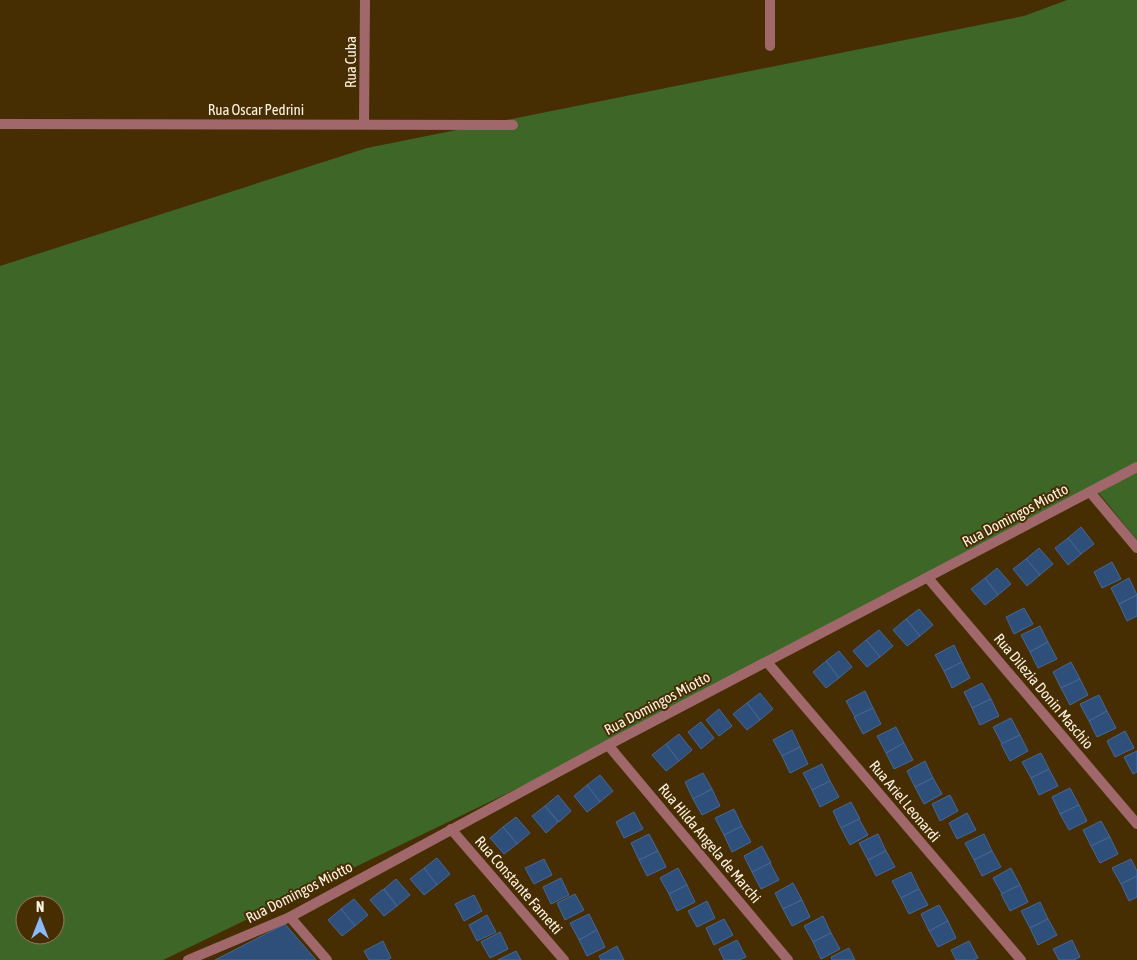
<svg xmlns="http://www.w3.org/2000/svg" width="1137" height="960" font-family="'Asap Condensed',sans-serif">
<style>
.green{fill:#3e6727;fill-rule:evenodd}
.building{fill:#2e4f7a;stroke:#466896}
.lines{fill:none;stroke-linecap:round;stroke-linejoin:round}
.minor{stroke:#a0686b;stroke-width:10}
.tertiary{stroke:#a0686b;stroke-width:10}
.labels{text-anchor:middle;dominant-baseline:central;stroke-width:4;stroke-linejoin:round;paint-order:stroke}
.street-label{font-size:15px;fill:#fef2e2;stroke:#472e02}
</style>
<rect width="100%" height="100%" fill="#472e02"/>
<g class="green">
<path d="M 1067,0 L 1137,0 L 1137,466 L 607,745 L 163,960 L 0,960 L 0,266 L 367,148 L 1024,16 ZM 25,905 L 55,905 L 55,935 L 25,935 Z"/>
<path d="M 1137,472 L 1137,540 L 1098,492 Z"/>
</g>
<g class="building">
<path d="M 1081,527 L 1094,544 L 1081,554 L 1068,538 Z"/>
<path d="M 1068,538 L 1081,554 L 1068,565 L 1055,548 Z"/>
<path d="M 1039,548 L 1053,564 L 1040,575 L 1026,559 Z"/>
<path d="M 1026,559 L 1040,575 L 1027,586 L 1013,569 Z"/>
<path d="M 1112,562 L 1121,579 L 1102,588 L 1094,572 Z"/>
<path d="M 997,568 L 1011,584 L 998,595 L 985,578 Z"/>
<path d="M 985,578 L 998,595 L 985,605 L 971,589 Z"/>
<path d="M 1129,578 L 1137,595 L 1119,604 L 1111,588 Z"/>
<path d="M 1137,595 L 1137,616 L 1127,621 L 1119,604 Z"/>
<path d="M 1024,608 L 1033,624 L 1014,634 L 1006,617 Z"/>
<path d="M 919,609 L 933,625 L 920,636 L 906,619 Z"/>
<path d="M 906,619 L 920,636 L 907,646 L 893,630 Z"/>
<path d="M 1040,626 L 1048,642 L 1030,652 L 1021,635 Z"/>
<path d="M 879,630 L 893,646 L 880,657 L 866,640 Z"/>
<path d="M 866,640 L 880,657 L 867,667 L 853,651 Z"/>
<path d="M 1048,642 L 1057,659 L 1038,668 L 1030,652 Z"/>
<path d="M 954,645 L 962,662 L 944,671 L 935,655 Z"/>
<path d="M 839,651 L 852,667 L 839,678 L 826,661 Z"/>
<path d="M 826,661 L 839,678 L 826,688 L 813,672 Z"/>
<path d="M 962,662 L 970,678 L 952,688 L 944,671 Z"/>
<path d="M 1071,662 L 1080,679 L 1061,688 L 1053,672 Z"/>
<path d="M 1080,679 L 1088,695 L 1070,705 L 1061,688 Z"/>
<path d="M 982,683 L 991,699 L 972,708 L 964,692 Z"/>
<path d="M 865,691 L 873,708 L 855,717 L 846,701 Z"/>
<path d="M 760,693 L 773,709 L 760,720 L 747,703 Z"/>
<path d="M 1099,695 L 1107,711 L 1089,721 L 1080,704 Z"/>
<path d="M 991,699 L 999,716 L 980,725 L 972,708 Z"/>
<path d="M 747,703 L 760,720 L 747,730 L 733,714 Z"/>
<path d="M 873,708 L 881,724 L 863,734 L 854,717 Z"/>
<path d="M 719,709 L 732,726 L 719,736 L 706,720 Z"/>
<path d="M 1107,711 L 1116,728 L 1097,737 L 1089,721 Z"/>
<path d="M 1011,718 L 1020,735 L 1002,744 L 993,727 Z"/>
<path d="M 701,722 L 714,738 L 701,749 L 688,732 Z"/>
<path d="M 896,727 L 904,743 L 886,753 L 877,736 Z"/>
<path d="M 792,730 L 800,747 L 782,756 L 773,740 Z"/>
<path d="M 1125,731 L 1134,748 L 1115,757 L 1107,741 Z"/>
<path d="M 679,734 L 692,750 L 679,761 L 666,744 Z"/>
<path d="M 1020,735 L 1028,751 L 1010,761 L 1001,744 Z"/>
<path d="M 904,743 L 913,760 L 894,769 L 886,753 Z"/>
<path d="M 666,744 L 679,761 L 666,771 L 652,755 Z"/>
<path d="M 800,747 L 808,764 L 790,773 L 782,756 Z"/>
<path d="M 1137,751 L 1137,772 L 1133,774 L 1124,757 Z"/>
<path d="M 1041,753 L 1049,769 L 1031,778 L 1022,762 Z"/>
<path d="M 925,761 L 933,778 L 915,787 L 907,771 Z"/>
<path d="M 822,764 L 830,781 L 812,790 L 803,773 Z"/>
<path d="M 1049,769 L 1058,786 L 1039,795 L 1031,778 Z"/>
<path d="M 703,773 L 712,789 L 693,799 L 685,782 Z"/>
<path d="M 600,775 L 613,791 L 600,802 L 587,785 Z"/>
<path d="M 933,778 L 942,794 L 924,804 L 915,787 Z"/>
<path d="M 830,781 L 839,797 L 820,807 L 812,790 Z"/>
<path d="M 587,785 L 600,802 L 587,812 L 574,796 Z"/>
<path d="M 1070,788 L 1079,805 L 1060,814 L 1052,797 Z"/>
<path d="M 712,789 L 720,806 L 702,815 L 693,799 Z"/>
<path d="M 558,795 L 571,811 L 559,822 L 545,806 Z"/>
<path d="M 950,795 L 958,811 L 940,821 L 932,804 Z"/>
<path d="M 851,802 L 860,819 L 841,828 L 833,811 Z"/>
<path d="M 1079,805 L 1087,821 L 1069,830 L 1060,814 Z"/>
<path d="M 545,806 L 558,822 L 546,833 L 532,816 Z"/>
<path d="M 734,809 L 742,826 L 724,835 L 715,818 Z"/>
<path d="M 634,812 L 643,829 L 624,838 L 616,822 Z"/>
<path d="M 967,813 L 976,830 L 957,839 L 949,823 Z"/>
<path d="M 516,817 L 530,833 L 517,844 L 503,827 Z"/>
<path d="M 859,819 L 868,835 L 850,845 L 841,828 Z"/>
<path d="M 1101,821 L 1110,837 L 1091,846 L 1083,830 Z"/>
<path d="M 742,826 L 751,842 L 732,852 L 724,835 Z"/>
<path d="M 503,827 L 517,844 L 504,854 L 490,838 Z"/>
<path d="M 649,834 L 658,851 L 639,860 L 631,843 Z"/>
<path d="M 878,834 L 886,851 L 868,860 L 859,843 Z"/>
<path d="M 984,834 L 992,851 L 974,860 L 965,843 Z"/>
<path d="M 1110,837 L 1118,854 L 1100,863 L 1091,846 Z"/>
<path d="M 762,846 L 771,863 L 752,872 L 744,856 Z"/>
<path d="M 658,851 L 666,867 L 647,876 L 639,860 Z"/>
<path d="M 886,851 L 895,867 L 876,876 L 868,860 Z"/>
<path d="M 992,851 L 1001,867 L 982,876 L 974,860 Z"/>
<path d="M 437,858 L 450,874 L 437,885 L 424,868 Z"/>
<path d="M 544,859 L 552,875 L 534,884 L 525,868 Z"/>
<path d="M 1131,859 L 1137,871 L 1137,876 L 1121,884 L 1112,868 Z"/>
<path d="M 770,863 L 779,880 L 761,889 L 752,872 Z"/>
<path d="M 424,868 L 437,885 L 424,895 L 410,879 Z"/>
<path d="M 678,868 L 687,885 L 669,894 L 660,878 Z"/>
<path d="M 1011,868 L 1020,885 L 1002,894 L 993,878 Z"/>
<path d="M 911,872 L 919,889 L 901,898 L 892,881 Z"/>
<path d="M 1137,876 L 1137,897 L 1129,901 L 1121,884 Z"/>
<path d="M 561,878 L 569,895 L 551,904 L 543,887 Z"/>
<path d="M 396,879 L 410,895 L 397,906 L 384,889 Z"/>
<path d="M 793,883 L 802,900 L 783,909 L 775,893 Z"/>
<path d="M 687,885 L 695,902 L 677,911 L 669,894 Z"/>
<path d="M 1020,885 L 1028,902 L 1010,911 L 1001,894 Z"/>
<path d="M 383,889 L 397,906 L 384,916 L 370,900 Z"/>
<path d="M 919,889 L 928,905 L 909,914 L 901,898 Z"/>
<path d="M 575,894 L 584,910 L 565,920 L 557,903 Z"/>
<path d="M 474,895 L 482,911 L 464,921 L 455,904 Z"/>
<path d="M 354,899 L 368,915 L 355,926 L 341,909 Z"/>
<path d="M 802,900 L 810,917 L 792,926 L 783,909 Z"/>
<path d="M 707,901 L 715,918 L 697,927 L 688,911 Z"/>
<path d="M 1040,902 L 1048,919 L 1030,928 L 1021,911 Z"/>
<path d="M 939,905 L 948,921 L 929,931 L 921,914 Z"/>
<path d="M 341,909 L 355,926 L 342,936 L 328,920 Z"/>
<path d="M 589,914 L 597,930 L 579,940 L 570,923 Z"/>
<path d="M 487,915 L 496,932 L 477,941 L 469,925 Z"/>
<path d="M 823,916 L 831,933 L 813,942 L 804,926 Z"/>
<path d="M 724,919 L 733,935 L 714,945 L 706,928 Z"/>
<path d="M 1048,919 L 1057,935 L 1038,945 L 1030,928 Z"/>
<path d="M 948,921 L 956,938 L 938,947 L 929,931 Z"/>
<path d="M 285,924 L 316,960 L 215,960 Z"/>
<path d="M 597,930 L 605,947 L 587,956 L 579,940 Z"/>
<path d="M 500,932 L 508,949 L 490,958 L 481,942 Z"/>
<path d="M 831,933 L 840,949 L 821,959 L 813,942 Z"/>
<path d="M 737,940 L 746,957 L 739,960 L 724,960 L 719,949 Z"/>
<path d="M 1072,940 L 1080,957 L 1074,960 L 1059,960 L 1053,949 Z"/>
<path d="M 383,941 L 391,958 L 387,960 L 369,960 L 364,951 Z"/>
<path d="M 969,941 L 978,958 L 973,960 L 956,960 L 951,950 Z"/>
<path d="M 617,946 L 624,960 L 601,960 L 599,956 Z"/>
<path d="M 849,948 L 855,960 L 832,960 L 831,957 Z"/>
<path d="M 516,951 L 521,960 L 498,960 Z"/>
</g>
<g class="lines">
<g class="minor">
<path d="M 770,46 L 770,0"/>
<path d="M 0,124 L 513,125"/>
<path d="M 364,124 L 365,0"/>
<path d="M 1090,492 L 1137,548"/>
<path d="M 928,578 L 1137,824"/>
<path d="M 767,662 L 1021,960"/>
<path d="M 608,745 L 788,960"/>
<path d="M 451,829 L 564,960"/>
<path d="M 290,917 L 327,960"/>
</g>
<path class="tertiary" d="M 188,960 L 290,917 L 608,745 L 1137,467"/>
</g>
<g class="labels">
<g class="street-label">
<text transform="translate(350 62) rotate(-90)">Rua Cuba</text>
<text x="256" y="109">Rua Oscar Pedrini</text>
<text transform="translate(1015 515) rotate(-28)">Rua Domingos Miotto</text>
<text transform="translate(1044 691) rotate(50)">Rua Dilezia Donin Maschio</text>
<text transform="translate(657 703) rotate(-28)">Rua Domingos Miotto</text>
<text transform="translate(905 801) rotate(50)">Rua Ariel Leonardi</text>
<text transform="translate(710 843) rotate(50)">Rua Hilda Angela de Marchi</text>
<text transform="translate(519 885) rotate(49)">Rua Constante Fametti</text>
<text transform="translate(299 892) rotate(-27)">Rua Domingos Miotto</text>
</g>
</g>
<g transform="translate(40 920)"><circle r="24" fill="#472e02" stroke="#907c5c"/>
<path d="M0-4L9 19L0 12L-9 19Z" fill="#89bafc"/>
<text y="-8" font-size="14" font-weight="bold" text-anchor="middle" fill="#fef2e2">N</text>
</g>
</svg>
